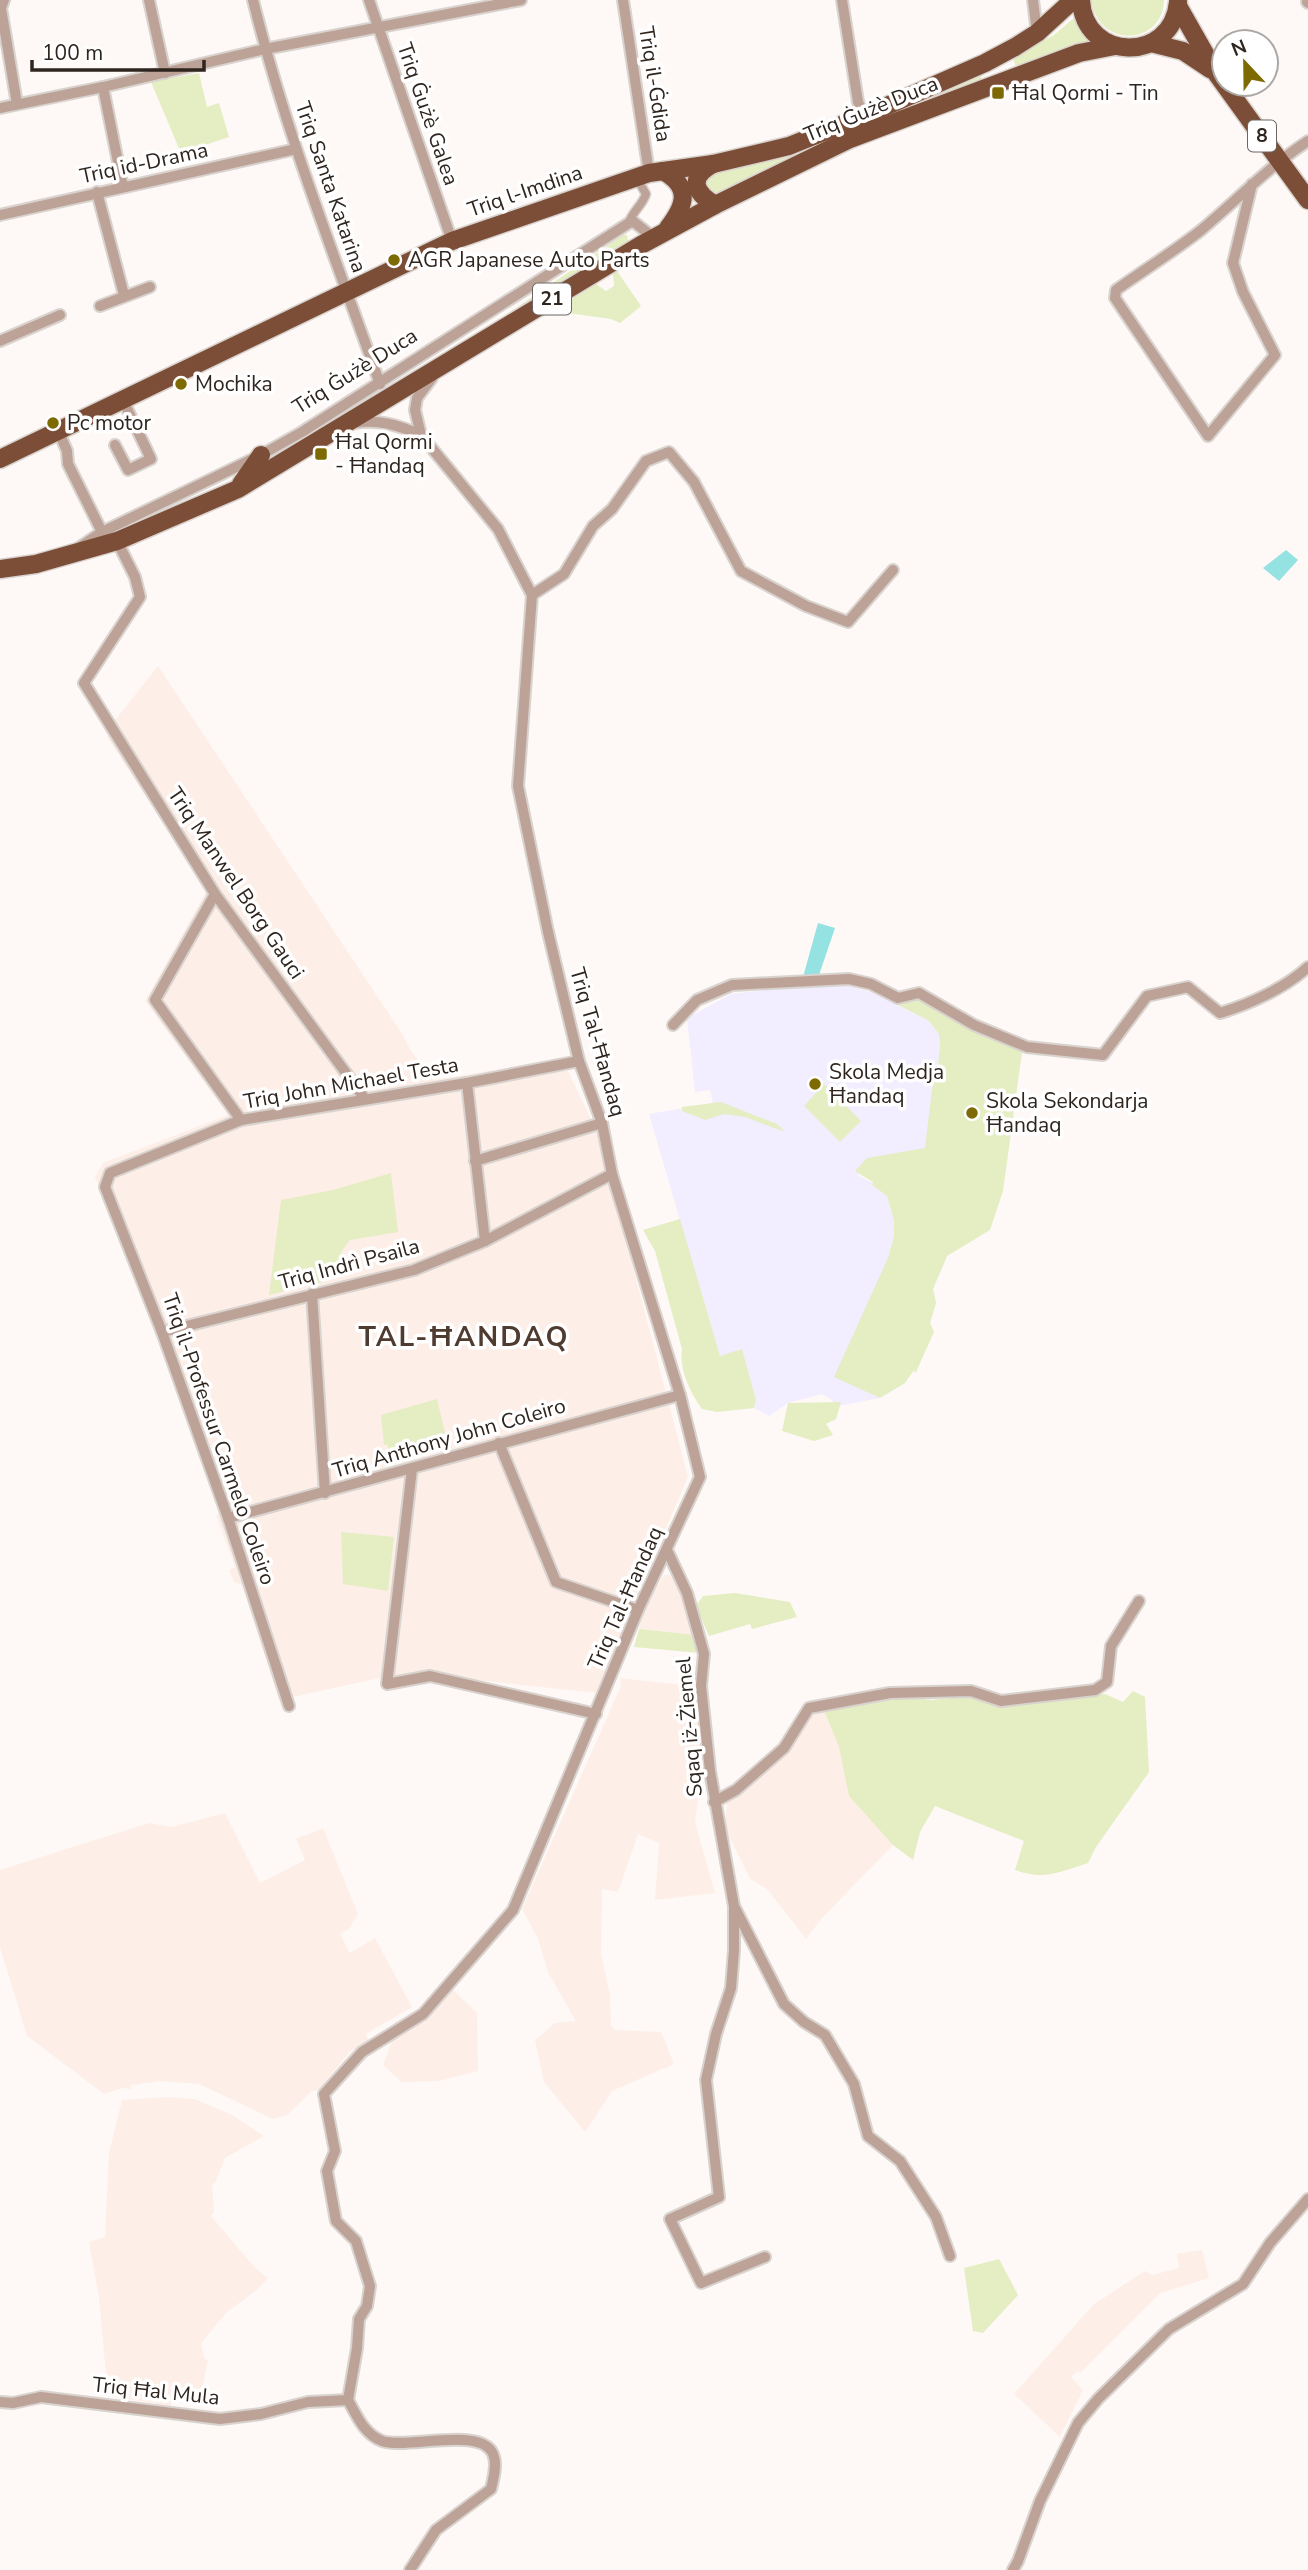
<svg xmlns="http://www.w3.org/2000/svg" width="1308" height="2570" font-family="'Nunito Sans',sans-serif">
<style>
.built{fill:#fdefe7}
.education{fill:#f2edff}
.green{fill:#e5edc2}
.water{fill:#94e2e2}
.lines{fill:none;stroke-linecap:round;stroke-linejoin:round}
.pedestrian-casing{stroke:#d9d3cf;stroke-width:11}
.minor-casing{stroke:#d9d3cf;stroke-width:14}
.trunk-casing{stroke:#d9d3cf;stroke-width:21}
.pedestrian{stroke:#bda397;stroke-width:8}
.minor{stroke:#bda397;stroke-width:10}
.trunk{stroke:#7c4e37;stroke-width:18}
.poi-dot{fill:#7d6a02;stroke:#fff;stroke-width:2.5}
.labels{text-anchor:middle;dominant-baseline:central;stroke-width:7;stroke-linejoin:round;paint-order:stroke}
.shield{fill:#fff;stroke:#6d6662;stroke-width:2}
.shield-label{font-size:19px;font-weight:bold;fill:#2e251f}
.street-label{font-size:21px;fill:#2e251f;stroke:#fff}
.poi-label{font-size:21px;fill:#2e251f;stroke:#fff;text-anchor:start}
.district-label{font-size:28px;font-weight:bold;letter-spacing:2px;fill:#4f3b2f;stroke:#fff}
</style>
<rect width="100%" height="100%" fill="#fef9f6"/>
<g class="built">
<path d="M 158,666 L 403,1035 L 410,1049 L 433,1080 L 562,1059 L 598,1133 L 688,1477 L 596,1693 L 485,1681 L 380,1678 L 279,1700 L 242,1585 L 234,1582 L 229,1570 L 235,1567 L 216,1515 L 224,1511 L 95,1177 L 103,1163 L 228,1115 L 145,1001 L 207,890 L 107,737 L 116,719 Z"/>
<path d="M 664,1575 L 670,1575 L 677,1582 L 696,1635 L 639,1629 L 646,1605 Z"/>
<path d="M 620,1678 L 692,1686 L 703,1763 L 695,1822 L 715,1893 L 655,1900 L 659,1843 L 638,1834 L 618,1892 L 602,1889 L 601,1953 L 610,1995 L 611,2026 L 615,2030 L 661,2032 L 674,2064 L 612,2091 L 585,2132 L 544,2082 L 535,2040 L 555,2023 L 576,2021 L 548,1972 L 538,1939 L 522,1909 L 621,1686 Z"/>
<path d="M 823,1708 L 839,1747 L 883,1831 L 893,1845 L 822,1918 L 806,1939 L 767,1889 L 750,1879 L 725,1828 L 727,1803 L 790,1748 L 807,1716 Z"/>
<path d="M 225,1813 L 260,1883 L 305,1860 L 296,1839 L 323,1828 L 358,1914 L 349,1929 L 340,1934 L 350,1953 L 375,1938 L 412,2007 L 366,2034 L 369,2041 L 350,2052 L 318,2090 L 312,2091 L 287,2115 L 273,2119 L 199,2084 L 161,2081 L 131,2085 L 131,2089 L 122,2088 L 104,2094 L 27,2036 L 0,1947 L 0,1870 L 149,1823 L 172,1827 Z"/>
<path d="M 450,1987 L 477,2013 L 478,2071 L 438,2081 L 402,2082 L 383,2065 L 394,2036 Z"/>
<path d="M 167,2097 L 195,2099 L 232,2115 L 264,2136 L 225,2158 L 215,2183 L 212,2184 L 214,2212 L 211,2216 L 255,2268 L 268,2278 L 257,2290 L 227,2312 L 201,2343 L 204,2357 L 208,2361 L 199,2402 L 180,2400 L 172,2402 L 171,2406 L 108,2396 L 99,2298 L 89,2242 L 105,2237 L 109,2153 L 122,2100 Z"/>
<path d="M 1202,2250 L 1209,2278 L 1160,2293 L 1080,2373 L 1078,2371 L 1071,2377 L 1083,2390 L 1060,2437 L 1014,2394 L 1094,2304 L 1145,2271 L 1152,2275 L 1179,2268 L 1177,2254 Z"/>
</g>
<path class="education" d="M 821,984 L 848,985 L 872,993 L 929,1021 L 939,1034 L 940,1045 L 937,1078 L 925,1148 L 857,1175 L 873,1183 L 872,1185 L 887,1196 L 894,1221 L 894,1236 L 888,1258 L 947,1256 L 933,1289 L 936,1303 L 930,1323 L 934,1332 L 905,1383 L 880,1398 L 834,1407 L 832,1400 L 822,1394 L 788,1403 L 769,1416 L 754,1408 L 756,1400 L 741,1349 L 720,1357 L 649,1114 L 713,1103 L 710,1090 L 695,1092 L 687,1018 L 731,994 Z"/>
<g class="green">
<path d="M 1091,0 L 1164,0 C 1163,45 1099,50 1091,0 Z"/>
<path d="M 1074,18 L 1081,32 L 1090,41 L 1016,67 L 1013,58 L 1054,35 Z"/>
<path d="M 199,73 L 207,107 L 219,103 L 229,137 L 181,153 L 151,82 Z"/>
<path d="M 981,75 L 982,80 L 857,127 L 719,194 C 711,195 707,191 704,183 L 710,172 L 897,110 Z"/>
<path d="M 623,235 L 627,235 L 628,241 L 494,323 Z"/>
<path d="M 617,271 L 641,306 L 620,323 L 611,319 L 553,311 L 596,284 L 606,291 L 614,286 L 613,274 Z"/>
<path d="M 921,997 L 945,1013 L 1022,1052 L 1003,1191 L 990,1230 L 947,1256 L 933,1289 L 936,1303 L 930,1323 L 934,1332 L 916,1372 L 915,1373 L 914,1370 L 905,1383 L 880,1398 L 834,1377 L 888,1258 L 894,1236 L 894,1221 L 887,1196 L 872,1185 L 873,1182 L 855,1171 L 867,1158 L 925,1148 L 932,1089 L 937,1075 L 940,1045 L 939,1034 L 929,1021 L 896,1004 Z"/>
<path d="M 824,1084 L 861,1121 L 840,1142 L 804,1106 Z"/>
<path d="M 721,1102 L 777,1124 L 785,1132 L 745,1117 L 724,1114 L 705,1120 L 682,1111 L 682,1107 Z"/>
<path d="M 391,1173 L 398,1232 L 350,1240 L 341,1252 L 342,1268 L 323,1282 L 269,1295 L 281,1200 L 333,1190 Z"/>
<path d="M 680,1219 L 720,1356 L 742,1349 L 756,1400 L 754,1408 L 717,1412 L 702,1409 C 690,1392 679,1370 682,1349 L 655,1251 L 643,1230 Z"/>
<path d="M 437,1399 L 448,1446 L 388,1467 L 388,1445 L 384,1445 L 381,1415 Z"/>
<path d="M 841,1402 L 836,1419 L 826,1424 L 833,1435 L 814,1441 L 782,1431 L 788,1403 Z"/>
<path d="M 341,1532 L 394,1537 L 388,1591 L 343,1584 Z"/>
<path d="M 735,1593 L 790,1602 L 797,1617 L 752,1629 L 750,1624 L 709,1636 L 696,1606 L 703,1596 Z"/>
<path d="M 639,1629 L 696,1635 L 700,1653 L 634,1647 Z"/>
<path d="M 1133,1691 L 1145,1697 L 1149,1772 L 1096,1847 L 1088,1863 C 1059,1872 1044,1881 1015,1870 L 1024,1841 L 935,1806 L 920,1832 L 913,1860 L 893,1845 L 849,1796 L 839,1747 L 823,1708 L 904,1696 L 931,1700 L 969,1696 L 999,1706 L 1105,1694 L 1123,1702 Z"/>
<path d="M 999,2259 L 1018,2295 L 983,2333 L 973,2331 L 964,2268 Z"/>
</g>
<g class="water">
<path d="M 1286,550 L 1298,560 L 1279,581 L 1263,568 Z"/>
<path d="M 818,923 L 835,928 L 819,975 L 803,977 Z"/>
</g>
<g class="lines">
<defs>
<path id="pedestrian" d="M 629,223 C 631,213 642,206 646,194 L 636,177"/>
<g id="minor">
<path d="M 4,0 L 1,8 L 17,104"/>
<path d="M 149,0 L 165,73"/>
<path d="M 253,0 C 285,131 335,257 380,384"/>
<path d="M 369,0 L 452,241"/>
<path d="M 623,0 L 649,173"/>
<path d="M 842,0 L 858,102 L 864,116"/>
<path d="M 1033,0 L 1037,33"/>
<path d="M 1307,2 L 1308,3"/>
<path d="M 103,87 L 123,187"/>
<path d="M 0,108 L 103,87 L 265,49 L 521,0"/>
<path d="M 1252,184 L 1233,263 L 1243,292 L 1275,355 L 1208,436 L 1115,298 L 1116,290 C 1144,270 1173,252 1200,231 C 1236,201 1268,167 1308,141"/>
<path d="M 97,192 L 124,295"/>
<path d="M 0,215 L 296,149"/>
<path d="M 100,306 L 150,287"/>
<path d="M 0,341 L 60,315"/>
<path d="M 353,423 C 379,419 398,425 421,435"/>
<path d="M 58,430 L 67,451 L 68,464 L 102,532"/>
<path d="M 115,445 L 128,470 L 151,459 L 123,400"/>
<path d="M 117,541 L 135,577 L 140,597 L 84,683 L 215,894 L 365,1099"/>
<path d="M 77,549 L 102,532 L 261,455 L 302,432 L 629,223 L 634,222 L 654,238"/>
<path d="M 532,595 L 564,574 L 593,526 L 612,509 L 646,461 L 669,452 L 694,482 L 741,571 L 806,606 L 848,622 L 893,570"/>
<path d="M 215,894 L 155,1000 L 241,1120"/>
<path d="M 673,1025 L 697,1000 L 732,985 L 849,979 L 871,984 L 898,998 L 919,993 L 974,1025 L 1027,1047 L 1103,1055 L 1147,996 L 1188,987 L 1220,1013 C 1250,1004 1285,988 1308,967"/>
<path d="M 467,1083 L 485,1241"/>
<path d="M 475,1161 L 602,1123"/>
<path d="M 312,1294 L 325,1493"/>
<path d="M 162,1332 L 414,1270 L 485,1241 L 612,1174"/>
<path d="M 499,1443 L 556,1582 L 638,1610"/>
<path d="M 412,1469 L 387,1684 L 430,1676 L 596,1714"/>
<path d="M 228,1518 L 680,1395"/>
<path d="M 667,1550 L 687,1593 L 704,1654 L 701,1686 L 710,1771 L 734,1906 L 734,1950 L 731,1988 L 716,2034 L 706,2080 L 719,2197 L 670,2219 L 701,2283 L 765,2257"/>
<path d="M 289,1706 L 228,1518 L 162,1332 L 105,1187 L 110,1173 L 241,1120 L 467,1083 L 579,1061"/>
<path d="M 714,1802 L 736,1790 L 784,1748 L 809,1708 L 890,1693 L 971,1691 L 1001,1701 L 1095,1690 L 1107,1682 L 1111,1646 L 1139,1601"/>
<path d="M 735,1908 L 784,2004 L 804,2022 L 825,2035 L 854,2084 L 868,2136 L 900,2161 L 936,2217 L 950,2256"/>
<path d="M 0,2402 L 13,2403 L 41,2397 L 220,2419 L 261,2414 L 308,2402 L 348,2400"/>
<path d="M 410,2570 L 436,2530 L 491,2489 C 493,2480 497,2466 494,2457 C 486,2424 406,2450 382,2441 C 364,2434 357,2416 348,2400 L 357,2348 L 359,2319 L 367,2306 L 370,2286 L 356,2241 L 336,2221 L 327,2171 L 335,2151 L 324,2094 L 362,2052 L 423,2014 L 513,1910 L 638,1610 L 700,1477 L 680,1395 L 612,1174 L 602,1123 L 579,1061 L 548,932 L 518,786 L 532,595 L 498,529 L 421,435 L 415,410 L 417,398 L 432,378"/>
<path d="M 1013,2570 L 1018,2561 L 1040,2501 L 1078,2423 L 1098,2399 L 1169,2329 L 1243,2284 L 1270,2243 L 1308,2199"/>
</g>
<g id="trunk">
<path d="M 1081,0 C 1084,62 1172,64 1178,2"/>
<path d="M 1178,6 L 1216,73 L 1308,200"/>
<path d="M 1151,43 L 1183,51 L 1210,69"/>
<path d="M 713,164 C 688,178 694,192 715,205"/>
<path d="M 663,171 C 692,187 685,206 668,228"/>
<path d="M 0,459 L 452,241 L 649,173 L 713,164 L 789,146 L 864,116 L 985,63 L 1015,47 L 1037,33 L 1073,0"/>
<path d="M 241,484 L 261,455"/>
<path d="M 0,569 L 36,564 L 117,541 L 238,489 L 641,245 L 715,205 L 850,139 L 1079,53 L 1115,46"/>
</g>
</defs>
<use href="#pedestrian" class="pedestrian-casing"/>
<use href="#minor" class="minor-casing"/>
<use href="#trunk" class="trunk-casing"/>
<use href="#pedestrian" class="pedestrian"/>
<use href="#minor" class="minor"/>
<use href="#trunk" class="trunk"/>
</g>
<g class="poi-dot">
<rect x="991" y="86" width="14" height="14" rx="3.5"/>
<circle cx="394" cy="260" r="7"/>
<circle cx="181" cy="384" r="7"/>
<circle cx="53" cy="423" r="7"/>
<rect x="314" y="447" width="14" height="14" rx="3.5"/>
<circle cx="815" cy="1084" r="7"/>
<circle cx="972" cy="1113" r="7"/>
</g>
<g class="labels">
<g class="shield">
<rect x="1248" y="120.5" width="28" height="31" rx="5"/>
<rect x="533" y="283.5" width="38" height="31" rx="5"/>
</g>
<g class="shield-label">
<text x="1262" y="136">8</text>
<text x="552" y="299">21</text>
</g>
<g class="street-label">
<text transform="translate(655 84) rotate(81)">Triq il-Ġdida</text>
<text transform="translate(871 109) rotate(-22)">Triq Ġużè Duca</text>
<text transform="translate(428 114) rotate(71)">Triq Ġużè Galea</text>
<text transform="translate(144 163) rotate(-12)">Triq id-Drama</text>
<text transform="translate(331 187) rotate(71)">Triq Santa Katarina</text>
<text transform="translate(525 191) rotate(-19)">Triq l-Imdina</text>
<text transform="translate(355 371) rotate(-32)">Triq Ġużè Duca</text>
<text transform="translate(236 883) rotate(56)">Triq Manwel Borg Gauci</text>
<text transform="translate(598 1042) rotate(74)">Triq Tal-Ħandaq</text>
<text transform="translate(351 1083) rotate(-10)">Triq John Michael Testa</text>
<text transform="translate(349 1264) rotate(-15)">Triq Indrì Psaila</text>
<text transform="translate(449 1438) rotate(-16)">Triq Anthony John Coleiro</text>
<text transform="translate(219 1439) rotate(71)">Triq il-Professur Carmelo Coleiro</text>
<text transform="translate(625 1598) rotate(-66)">Triq Tal-Ħandaq</text>
<text transform="translate(689 1727) rotate(-95)">Sqaq iż-Żiemel</text>
<text transform="translate(156 2391) rotate(6)">Triq Ħal Mula</text>
</g>
<g class="poi-label">
<text x="1012" y="93">Ħal Qormi - Tin</text>
<text x="408" y="260">AGR Japanese Auto Parts</text>
<text x="195" y="384">Mochika</text>
<text x="67" y="423">Pc motor</text>
<text x="335" y="442">Ħal Qormi<tspan x="335" dy="24">- Ħandaq</tspan></text>
<text x="829" y="1072">Skola Medja<tspan x="829" dy="24">Ħandaq</tspan></text>
<text x="986" y="1101">Skola Sekondarja<tspan x="986" dy="24">Ħandaq</tspan></text>
</g>
<g class="district-label">
<text x="464" y="1337">TAL-ĦANDAQ</text>
</g>
</g>
<g transform="translate(1245 63) rotate(338)"><circle r="33" fill="#ffffff" stroke="#aba8a5" stroke-width="2"/>
<path d="M0-5L12 26L0 18L-12 26Z" fill="#7d6a02"/>
<text y="-10" font-size="19" font-weight="bold" text-anchor="middle" fill="#2e251f">N</text>
</g>
<path d="M32 60v10h172v-10" fill="none" stroke="#2e251f" stroke-width="3.5"/>
<text x="42" y="60" font-size="21" fill="#2e251f" stroke="#ffffff" stroke-width="5" paint-order="stroke">100 m</text>
</svg>
